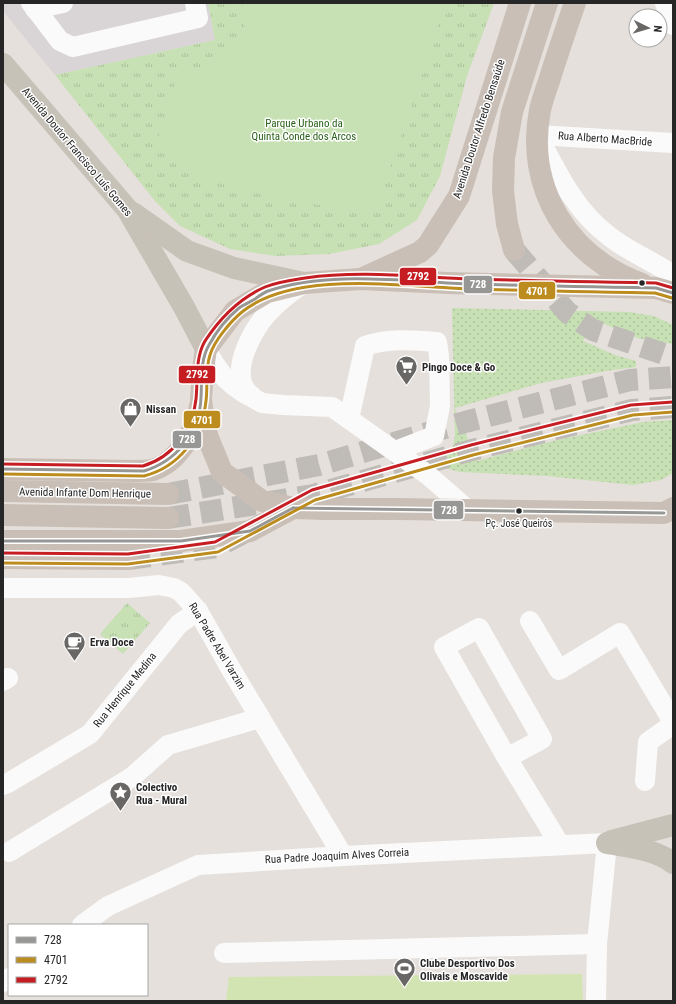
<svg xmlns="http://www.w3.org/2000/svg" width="676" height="1004" font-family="'Roboto Condensed',sans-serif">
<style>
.industrial{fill:#d9d5d7}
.grass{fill:url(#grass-dots)}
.park{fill:url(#park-tufts)}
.garden{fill:#c7e0b4}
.pitch{fill:#d2e4b1}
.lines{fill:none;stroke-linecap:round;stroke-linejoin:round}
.highway-tunnel{stroke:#bfbbb7;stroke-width:22;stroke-dasharray:22 11;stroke-linecap:butt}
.minor{stroke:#fbfafa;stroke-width:20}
.major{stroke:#c7c2b8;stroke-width:22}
.highway{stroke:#cabfb6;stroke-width:22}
.bus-1-casing{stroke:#fff;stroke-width:6}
.bus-2-casing{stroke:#fff;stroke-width:6}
.bus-3-casing{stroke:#fff;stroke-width:6}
.bus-1{stroke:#979796;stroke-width:3}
.bus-2{stroke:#bc8c1e;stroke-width:3}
.bus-3{stroke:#c61d23;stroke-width:3}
.bus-dot{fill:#262626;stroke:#fff;stroke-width:1.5}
.labels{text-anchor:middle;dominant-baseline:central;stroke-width:3;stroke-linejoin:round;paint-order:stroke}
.bus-label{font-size:10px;fill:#262626;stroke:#fff}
.park-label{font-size:11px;fill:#296019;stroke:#fff}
.street-label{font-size:11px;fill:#262626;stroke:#fff}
.poi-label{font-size:11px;font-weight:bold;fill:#262626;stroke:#fff;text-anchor:start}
.line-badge{stroke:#fff;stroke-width:1.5}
.badge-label{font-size:11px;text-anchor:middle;font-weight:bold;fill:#fff}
</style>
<defs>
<pattern id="grass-dots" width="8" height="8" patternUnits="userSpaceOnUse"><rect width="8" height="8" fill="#c7e0b4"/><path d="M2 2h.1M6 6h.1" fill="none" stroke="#abc09b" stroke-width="1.8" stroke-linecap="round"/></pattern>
<pattern id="park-tufts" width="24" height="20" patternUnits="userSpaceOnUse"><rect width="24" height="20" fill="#c7e0b4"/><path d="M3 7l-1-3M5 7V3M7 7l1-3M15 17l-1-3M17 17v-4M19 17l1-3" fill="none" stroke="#abc09b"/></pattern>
</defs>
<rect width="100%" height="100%" fill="#e5e0db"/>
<path class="industrial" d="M 3,3 L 208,3 L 215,40 L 55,75 L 3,11 Z"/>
<path class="grass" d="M 452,308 L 629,312 L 654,316 L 673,325 L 673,344 L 637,338 L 595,320 L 583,341 L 615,355 L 636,361 L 636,367 L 612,370 L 541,383 L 455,408 L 477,461 L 553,441 L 643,422 L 673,420 L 673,473 L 661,480 L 633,485 L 547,476 L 460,472 L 433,465 L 453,446 L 455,435 Z"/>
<g class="park">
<path d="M 208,3 L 494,3 L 467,76 L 440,176 L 417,220 L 379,244 L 329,254 L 276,256 L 230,249 L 180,226 L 155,201 L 55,75 L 215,40 Z"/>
<path d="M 127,603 L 150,623 L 123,654 L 100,634 Z"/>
</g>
<path class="garden" d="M 242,3 L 446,3 L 375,213 L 318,205 L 250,192 L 199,177 L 158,138 L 182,63 L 202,70 L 246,40 Z"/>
<path class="pitch" d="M 582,974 L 583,1001 L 226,1001 L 229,977 Z"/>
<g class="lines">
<g class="highway-tunnel">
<path d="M 514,250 L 567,312 L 593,330 L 673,357"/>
<path d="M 168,494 L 319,465 L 465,422 L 630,380 L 673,377"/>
<path d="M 168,518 L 313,495 L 472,450 L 632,410 L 673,407"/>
<path d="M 128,559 L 217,547 L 245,532"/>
</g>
<g class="minor">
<path d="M 31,3 L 60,41 L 73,47 L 198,18 L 195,3"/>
<path d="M 665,3 L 673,25"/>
<path d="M 35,9 L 63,3"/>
<path d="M 537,135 L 673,143"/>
<path d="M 538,136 C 557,172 575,211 609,236 C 626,250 648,259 667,271 L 673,277"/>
<path d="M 206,349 L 214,363 L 224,377 L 234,386 L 244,393 L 262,403 L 283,405 L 332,407 L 428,475 L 468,510"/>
<path d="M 252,396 C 226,379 251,331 267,314 C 278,302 290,292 303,284"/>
<path d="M 349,419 L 365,346 C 388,338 413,340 437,342 L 439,356 L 440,406 L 434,436 L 395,451"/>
<path d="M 3,588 L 129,588 L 159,585 L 174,588 L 181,592 L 198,611 L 232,671 L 343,856"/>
<path d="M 530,621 L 559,670 L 620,633 L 673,722"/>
<path d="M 3,681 L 8,678"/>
<path d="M 507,758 L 542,739 L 479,628 L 444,647 L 507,758 L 560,845"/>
<path d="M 645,781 L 648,742 L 673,724"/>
<path d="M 3,785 L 8,783 L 90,734 L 179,624 L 198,611"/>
<path d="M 9,852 L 132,777 L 168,745 L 260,718"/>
<path d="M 82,925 L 108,906 L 198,865 L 343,856 L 607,843 L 597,944 L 596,1001"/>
<path d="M 224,953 L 597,944"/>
<path d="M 3,982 L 9,978"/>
</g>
<g class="major">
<path d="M 3,64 L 127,209 L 184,307 L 206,349"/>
<path d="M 133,213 L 187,251 L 234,268 L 304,283"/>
<path d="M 612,841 L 673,825"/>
<path d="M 607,843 C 629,847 655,849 673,863"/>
</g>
<g class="highway">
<path d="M 575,3 C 566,29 557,55 549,81 C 546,90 542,100 540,110 C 525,188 568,257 642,284"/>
<path d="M 514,250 L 507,224 L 503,191 L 504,158 L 512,112 L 547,3"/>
<path d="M 363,278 L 420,252 L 428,245 L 459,196 L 520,3"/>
<path d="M 673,293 L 656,288 L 448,283 L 360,279 L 304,283 L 267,292 L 235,311 L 206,349 L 203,369 L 201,399 L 204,424 L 208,438 L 222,472 L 262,501 L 293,508 L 324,509 L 399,509 L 664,513 L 673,508"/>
<path d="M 3,469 L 134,471 C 140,471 146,471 153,470 C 178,462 196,431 200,406"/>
<path d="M 3,491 L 168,494"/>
<path d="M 3,515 L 168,518"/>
<path d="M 3,541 L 181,541 L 250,531 L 293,508"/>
<path d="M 3,558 L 128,559"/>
</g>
<defs>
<g id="bus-1">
<path d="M 3,469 L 144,471 C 177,461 200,432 201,397 C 202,380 200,360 209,345 C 216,332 227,318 239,308 C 243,305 250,302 255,299 C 259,296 263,293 268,291 C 329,270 407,282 471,284 C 533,286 594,287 656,288 L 673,293"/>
<path d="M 293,508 L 664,513"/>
<path d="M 3,541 L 181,541 L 250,531 L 293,508"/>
</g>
<g id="bus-2">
<path d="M 3,474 L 144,476 C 179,467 202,437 206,401 C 208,386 205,370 210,355 C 214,341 231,321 242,312 C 295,269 406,287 471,289 C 532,291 594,292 655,293 L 672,298"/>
<path d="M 3,563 L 128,564 L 218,552 L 315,500 L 473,455 L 633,415 L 673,412"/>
</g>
<g id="bus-3">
<path d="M 3,464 L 143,466 C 173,457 193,430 196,399 C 198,380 195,358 205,341 C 220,318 240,298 265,287 C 277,282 292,280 305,278 C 360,270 416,277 471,279 C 533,281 594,282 656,283 L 673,288"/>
<path d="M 3,553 L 128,554 L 215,542 L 312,490 L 471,445 L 631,405 L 673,402"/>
</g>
</defs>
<use href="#bus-1" class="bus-1-casing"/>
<use href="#bus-2" class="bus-2-casing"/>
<use href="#bus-3" class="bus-3-casing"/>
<use href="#bus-1" class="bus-1"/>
<use href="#bus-2" class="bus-2"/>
<use href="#bus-3" class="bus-3"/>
</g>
<defs>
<symbol id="supermarket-pin" viewBox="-11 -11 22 30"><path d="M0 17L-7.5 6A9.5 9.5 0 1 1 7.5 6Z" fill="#696765" stroke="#fff"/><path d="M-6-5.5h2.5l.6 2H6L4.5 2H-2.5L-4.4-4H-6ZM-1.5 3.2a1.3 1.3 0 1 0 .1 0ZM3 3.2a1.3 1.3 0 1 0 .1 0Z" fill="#fff"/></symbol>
<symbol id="shop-pin" viewBox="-11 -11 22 30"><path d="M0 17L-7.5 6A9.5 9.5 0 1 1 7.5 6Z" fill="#696765" stroke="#fff"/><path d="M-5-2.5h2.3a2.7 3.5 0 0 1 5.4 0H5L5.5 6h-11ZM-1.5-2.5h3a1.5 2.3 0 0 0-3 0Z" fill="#fff"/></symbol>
<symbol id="cafe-pin" viewBox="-11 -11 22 30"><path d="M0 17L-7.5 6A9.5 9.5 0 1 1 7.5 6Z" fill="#696765" stroke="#fff"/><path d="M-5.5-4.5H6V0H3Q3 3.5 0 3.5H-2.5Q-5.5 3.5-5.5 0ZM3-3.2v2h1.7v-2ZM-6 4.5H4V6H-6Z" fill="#fff"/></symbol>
<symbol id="sight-pin" viewBox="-11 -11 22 30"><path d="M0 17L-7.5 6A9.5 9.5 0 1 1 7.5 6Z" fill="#696765" stroke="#fff"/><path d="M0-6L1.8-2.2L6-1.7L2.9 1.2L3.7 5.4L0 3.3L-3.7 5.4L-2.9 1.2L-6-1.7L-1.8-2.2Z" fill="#fff"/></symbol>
<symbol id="stadium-pin" viewBox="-11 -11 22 30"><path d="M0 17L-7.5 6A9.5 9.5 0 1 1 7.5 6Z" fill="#696765" stroke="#fff"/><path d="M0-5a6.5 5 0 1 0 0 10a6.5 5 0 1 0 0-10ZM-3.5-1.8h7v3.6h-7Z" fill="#fff"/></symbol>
</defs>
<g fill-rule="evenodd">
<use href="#supermarket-pin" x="394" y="354" width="25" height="34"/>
<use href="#shop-pin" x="118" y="396" width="25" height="34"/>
<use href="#cafe-pin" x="62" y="630" width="25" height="34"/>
<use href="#sight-pin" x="108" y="780" width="25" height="34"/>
<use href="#stadium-pin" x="392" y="956" width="25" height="34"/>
</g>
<g class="bus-dot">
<circle cx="642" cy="283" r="3.5"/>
<circle cx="519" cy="511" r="3.5"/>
</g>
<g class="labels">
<g class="bus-label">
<text x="519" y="523">Pç. José Queirós</text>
</g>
<g class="park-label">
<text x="304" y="123">Parque Urbano da<tspan x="304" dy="13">Quinta Conde dos Arcos</tspan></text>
</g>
<g class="street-label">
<text transform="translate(479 129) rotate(-72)">Avenida Doutor Alfredo Bensaúde</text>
<text transform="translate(605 139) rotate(4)">Rua Alberto MacBride</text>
<text transform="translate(77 152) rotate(50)">Avenida Doutor Francisco Luís Gomes</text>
<text transform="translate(85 493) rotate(1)">Avenida Infante Dom Henrique</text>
<text transform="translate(217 646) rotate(59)">Rua Padre Abel Varzim</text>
<text transform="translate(125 690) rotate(-51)">Rua Henrique Medina</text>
<text transform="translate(337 856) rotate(-3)">Rua Padre Joaquim Alves Correia</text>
</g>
<g class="poi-label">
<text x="422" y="367">Pingo Doce &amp; Go</text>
<text x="146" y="409">Nissan</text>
<text x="90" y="642">Erva Doce</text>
<text x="136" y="787">Colectivo<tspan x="136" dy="13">Rua - Mural</tspan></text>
<text x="420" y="963">Clube Desportivo Dos<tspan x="420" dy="13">Olivais e Moscavide</tspan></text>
</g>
</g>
<g class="line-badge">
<rect x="399" y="267" width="38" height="19" rx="4" fill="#c61d23"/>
<rect x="463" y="275" width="30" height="19" rx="4" fill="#979796"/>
<rect x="518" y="281" width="38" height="19" rx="4" fill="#bc8c1e"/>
<rect x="178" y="365" width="38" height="19" rx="4" fill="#c61d23"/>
<rect x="183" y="410" width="38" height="19" rx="4" fill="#bc8c1e"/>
<rect x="172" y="430" width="30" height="19" rx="4" fill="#979796"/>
<rect x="433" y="500" width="31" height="20" rx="4" fill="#979796"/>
</g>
<g class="badge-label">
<text x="418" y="280">2792</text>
<text x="478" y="288">728</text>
<text x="537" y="295">4701</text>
<text x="197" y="378">2792</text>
<text x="202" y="424">4701</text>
<text x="187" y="443">728</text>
<text x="449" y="514">728</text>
</g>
<rect width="676" height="1004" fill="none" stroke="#262626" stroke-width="8"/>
<rect x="8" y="924" width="140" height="72" fill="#ffffff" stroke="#a8a8a8"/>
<rect x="16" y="937" width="20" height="6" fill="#979796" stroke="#a8a8a8"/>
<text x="44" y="944" font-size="12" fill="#262626">728</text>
<rect x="16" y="957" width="20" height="6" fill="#bc8c1e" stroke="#a8a8a8"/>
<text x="44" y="964" font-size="12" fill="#262626">4701</text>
<rect x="16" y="977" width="20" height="6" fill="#c61d23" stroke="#a8a8a8"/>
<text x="44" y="984" font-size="12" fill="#262626">2792</text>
<g transform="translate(648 28) rotate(95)"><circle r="19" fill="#ffffff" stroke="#a8a8a8"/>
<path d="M0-3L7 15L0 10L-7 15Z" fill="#696765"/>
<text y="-6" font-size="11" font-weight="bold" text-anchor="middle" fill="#262626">N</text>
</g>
</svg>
